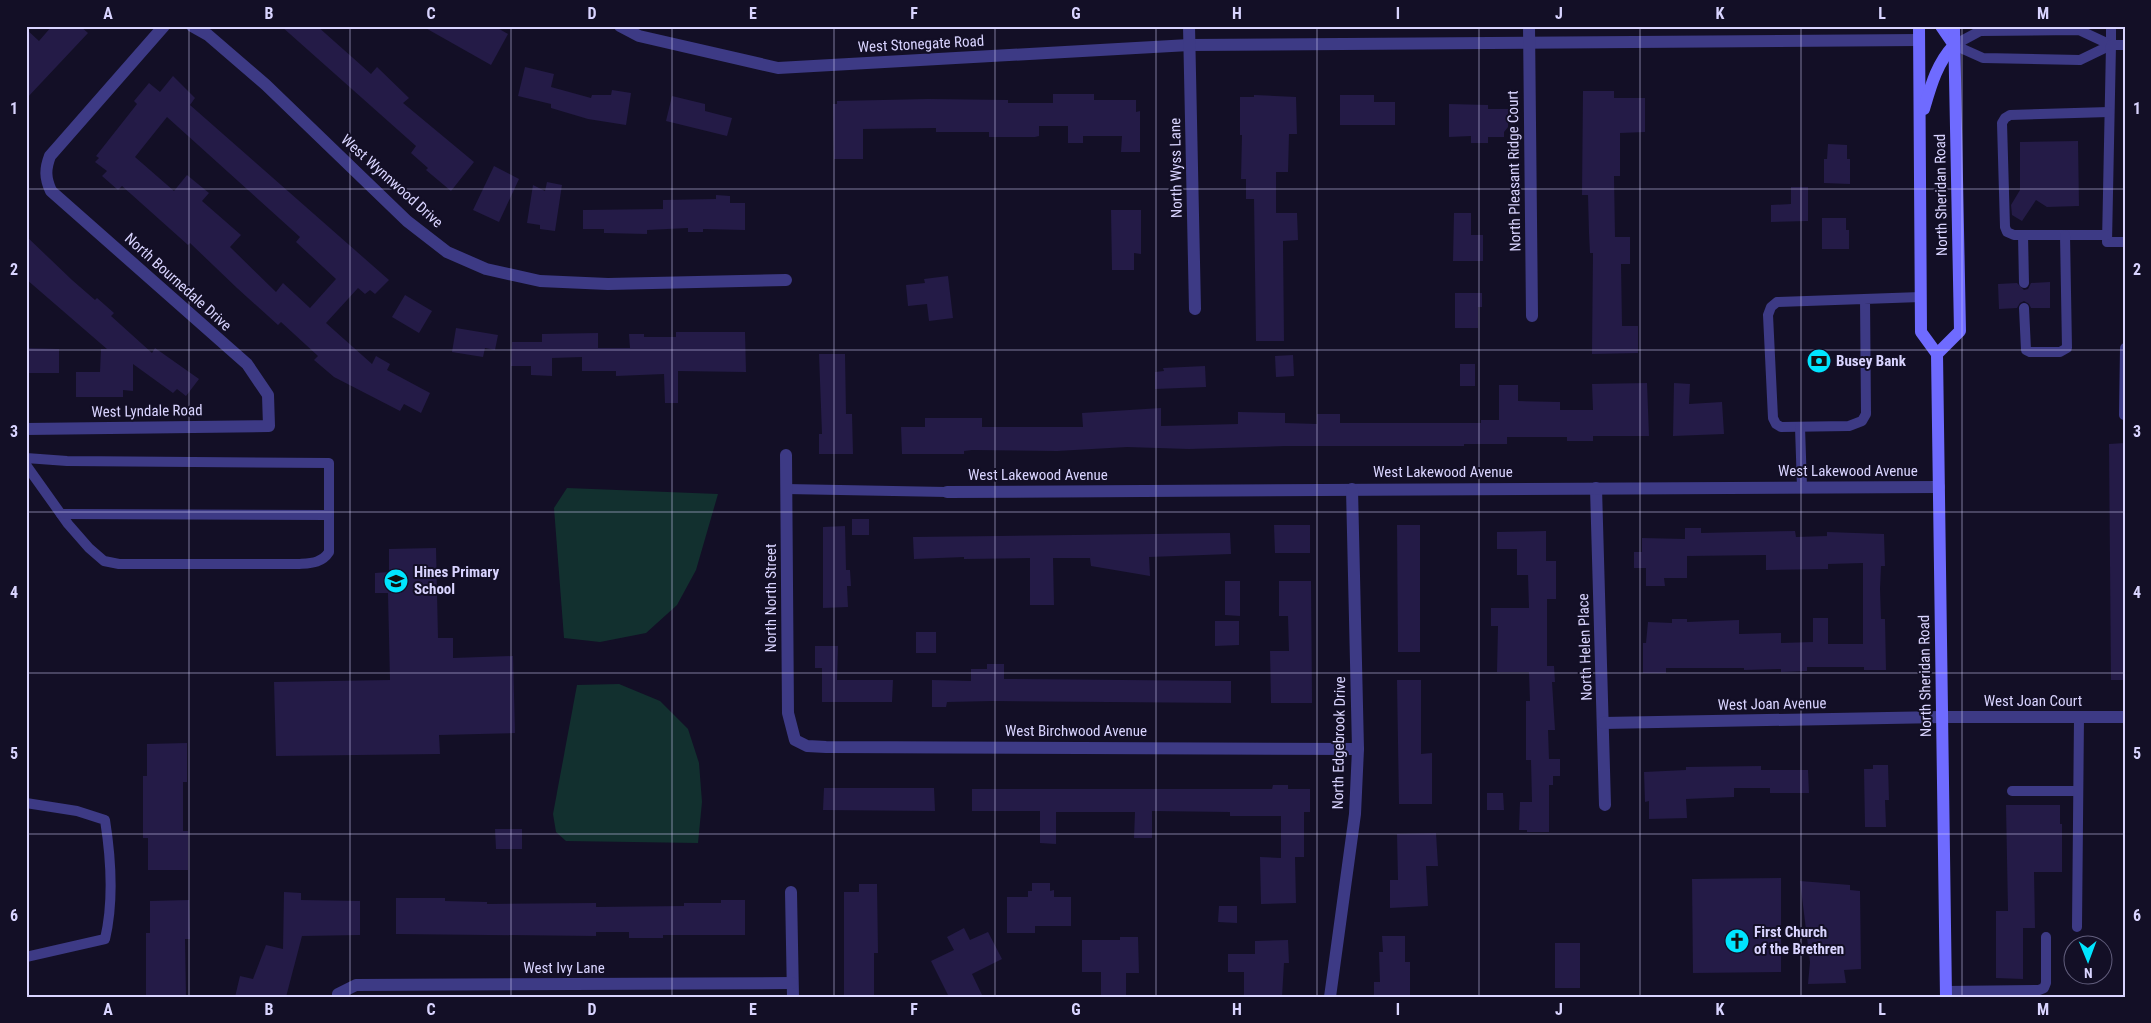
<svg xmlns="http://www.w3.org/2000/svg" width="2151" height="1023" font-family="'Roboto Condensed',sans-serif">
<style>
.green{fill:#12302f}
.building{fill:#241b47;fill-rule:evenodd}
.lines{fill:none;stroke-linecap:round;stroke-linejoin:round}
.service{stroke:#3d3a85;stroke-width:10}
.minor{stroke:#3d3a85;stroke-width:12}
.secondary{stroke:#6f6bff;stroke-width:12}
.grid{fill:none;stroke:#d9d4ff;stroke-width:1;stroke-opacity:0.55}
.labels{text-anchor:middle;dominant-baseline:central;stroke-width:4;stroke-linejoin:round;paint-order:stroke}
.street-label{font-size:15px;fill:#d9d4ff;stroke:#130f26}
.poi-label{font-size:15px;font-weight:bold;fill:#d9d4ff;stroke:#130f26;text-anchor:start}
.neatline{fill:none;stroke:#d9d4ff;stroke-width:2}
.grid-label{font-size:16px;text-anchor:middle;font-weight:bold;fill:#d9d4ff}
</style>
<rect width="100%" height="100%" fill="#130f26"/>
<g class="green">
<path d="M 567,488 L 718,494 L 696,570 L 677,605 L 646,633 L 600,642 L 564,638 L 554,508 Z"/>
<path d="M 619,684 L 660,701 L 688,729 L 699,763 L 702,802 L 698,843 L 566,841 L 556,832 L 553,814 L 577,685 Z"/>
</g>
<g class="building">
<path d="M 52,26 L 80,26 L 88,33 L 26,99 L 26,29 L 39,41 Z"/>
<path d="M 281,26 L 317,26 L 371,74 L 377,67 L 409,98 L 403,103 L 474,162 L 451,191 L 426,170 L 428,168 L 411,153 L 416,146 Z"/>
<path d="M 422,26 L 494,26 L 508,34 L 491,65 Z"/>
<path d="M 525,67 L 554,74 L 551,87 L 591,98 L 592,95 L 611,95 L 612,90 L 631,93 L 626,125 L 588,119 L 551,108 L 551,104 L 518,96 Z"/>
<path d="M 173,76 L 195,98 L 190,105 L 389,280 L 375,294 L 370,290 L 365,294 L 358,288 L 326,323 L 372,364 L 376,356 L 390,364 L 387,370 L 430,393 L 421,413 L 404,404 L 400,411 L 334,377 L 314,360 L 318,356 L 281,322 L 278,325 L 237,288 L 190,243 L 188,245 L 122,186 L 118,190 L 102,176 L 107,171 L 95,162 L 99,158 L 96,156 L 137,104 L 134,101 L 149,83 L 160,92 ZM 167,117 L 300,237 L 296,242 L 336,279 L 310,308 L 283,283 L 276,292 L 230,247 L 241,235 L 202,201 L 209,193 L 187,175 L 174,191 L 135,157 Z"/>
<path d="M 1583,91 L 1614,91 L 1614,98 L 1645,98 L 1645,132 L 1620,133 L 1620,176 L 1614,176 L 1615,237 L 1630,237 L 1630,264 L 1621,264 L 1622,326 L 1638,326 L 1638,353 L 1592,354 L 1593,253 L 1590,253 L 1589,233 L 1588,195 L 1582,195 Z"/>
<path d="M 1053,94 L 1094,94 L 1094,100 L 1136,100 L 1136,112 L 1140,111 L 1140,152 L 1121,152 L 1122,136 L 1083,136 L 1083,143 L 1068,143 L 1068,126 L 1039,126 L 1039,136 L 1035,137 L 989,137 L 989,132 L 936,132 L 936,128 L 863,129 L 863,159 L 834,159 L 833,104 L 837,104 L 837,101 L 928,99 L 1008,100 L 1008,103 L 1053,103 Z"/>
<path d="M 1254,95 L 1296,97 L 1297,134 L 1289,134 L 1288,172 L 1276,172 L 1276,213 L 1297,213 L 1298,240 L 1283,241 L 1284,341 L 1256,341 L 1254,199 L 1246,199 L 1246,179 L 1241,179 L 1242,135 L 1240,135 L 1240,97 L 1254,97 Z"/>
<path d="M 1340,95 L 1374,95 L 1374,102 L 1395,102 L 1395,125 L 1340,125 Z"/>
<path d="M 672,96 L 705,104 L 705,111 L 732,118 L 727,136 L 666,121 Z"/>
<path d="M 1449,104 L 1488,105 L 1488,109 L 1508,109 L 1508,127 L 1504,132 L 1504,137 L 1488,137 L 1488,143 L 1471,143 L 1471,136 L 1449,137 Z"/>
<path d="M 2078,141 L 2079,206 L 2047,207 L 2036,200 L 2022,221 L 2012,215 L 2011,205 L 2020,190 L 2020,142 Z"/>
<path d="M 1828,144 L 1847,145 L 1847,159 L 1850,159 L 1850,184 L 1824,183 L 1824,159 L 1827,159 Z"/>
<path d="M 494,166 L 519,179 L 499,222 L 473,210 Z"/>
<path d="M 547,182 L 562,185 L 555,231 L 540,229 L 540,225 L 527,223 L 533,185 L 545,191 Z"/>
<path d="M 1791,187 L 1808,187 L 1808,221 L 1771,222 L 1771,205 L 1791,204 Z"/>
<path d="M 716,195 L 730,196 L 730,203 L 745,203 L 745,230 L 703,229 L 703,232 L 688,232 L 688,228 L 647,230 L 647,234 L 604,233 L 604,229 L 583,229 L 583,210 L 663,209 L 663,200 L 716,199 Z"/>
<path d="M 1111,210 L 1141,210 L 1141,254 L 1134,253 L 1134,270 L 1112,270 Z"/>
<path d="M 1454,213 L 1471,213 L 1471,235 L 1483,235 L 1483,261 L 1453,261 Z"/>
<path d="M 1822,218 L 1846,218 L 1846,230 L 1849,230 L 1849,249 L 1822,249 Z"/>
<path d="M 26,236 L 72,280 L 95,300 L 97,298 L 114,313 L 111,316 L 152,353 L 155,348 L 199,379 L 186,396 L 177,389 L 173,393 L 133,364 L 133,391 L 123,390 L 123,397 L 76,397 L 76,372 L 100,372 L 101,349 L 107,349 L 26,279 Z"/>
<path d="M 948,276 L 953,318 L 929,321 L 927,304 L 908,306 L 906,285 L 925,283 L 924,279 Z"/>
<path d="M 2050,282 L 2050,308 L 2031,308 L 2029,304 L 2024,301 L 2020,303 L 2017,308 L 1999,309 L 1998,284 L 2017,283 L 2024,290 L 2028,289 L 2031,283 Z"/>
<path d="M 1455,293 L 1482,293 L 1482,307 L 1478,307 L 1478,328 L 1455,328 Z"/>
<path d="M 405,295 L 432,311 L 419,333 L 392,317 Z"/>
<path d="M 456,328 L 498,335 L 495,350 L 485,348 L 483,357 L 452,352 Z"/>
<path d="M 676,332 L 745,332 L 746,372 L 678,371 L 678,403 L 665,403 L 664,374 L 616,376 L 616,371 L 582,371 L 582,357 L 552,358 L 552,376 L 531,375 L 531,366 L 511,366 L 512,342 L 542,342 L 542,334 L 598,333 L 598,348 L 630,348 L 629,334 L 644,334 L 644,337 L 676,337 Z"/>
<path d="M 26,348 L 59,349 L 59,373 L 26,373 Z"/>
<path d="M 819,354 L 845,354 L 846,414 L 852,414 L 853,454 L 819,454 L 819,434 L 822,434 Z"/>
<path d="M 1293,355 L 1294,376 L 1276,377 L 1275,356 Z"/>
<rect x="1460" y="364" width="15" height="22"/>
<path d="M 1205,366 L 1206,387 L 1155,389 L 1155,372 L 1164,371 L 1163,368 Z"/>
<path d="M 1647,383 L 1649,436 L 1593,436 L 1593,441 L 1567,441 L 1567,437 L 1507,437 L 1507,444 L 1464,444 L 1464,446 L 1285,446 L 1189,449 L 1127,447 L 1057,451 L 972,450 L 964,451 L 964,454 L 902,454 L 901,427 L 925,427 L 925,418 L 982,418 L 982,427 L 1083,427 L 1082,413 L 1161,408 L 1161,426 L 1238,424 L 1238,412 L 1285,413 L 1285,423 L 1317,424 L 1317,414 L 1340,414 L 1340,423 L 1481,423 L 1481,420 L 1499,420 L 1499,385 L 1518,385 L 1518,401 L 1560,402 L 1560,410 L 1593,410 L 1592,384 Z"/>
<path d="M 1674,383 L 1690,384 L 1689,404 L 1722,402 L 1724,434 L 1673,436 Z"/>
<path d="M 2125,443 L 2125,680 L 2111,680 L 2109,444 Z"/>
<rect x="852" y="519" width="17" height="16"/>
<path d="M 1274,525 L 1310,525 L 1310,553 L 1275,553 Z"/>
<path d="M 1397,525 L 1420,525 L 1420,652 L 1398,652 Z"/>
<path d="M 845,526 L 846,570 L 850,570 L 851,586 L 847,586 L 848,607 L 823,608 L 823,527 Z"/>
<path d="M 1685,528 L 1701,528 L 1701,533 L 1795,531 L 1796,537 L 1827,536 L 1827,532 L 1884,534 L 1885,566 L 1881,566 L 1880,589 L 1881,619 L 1885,619 L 1886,670 L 1864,670 L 1864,667 L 1807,667 L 1807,671 L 1781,672 L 1781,669 L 1744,670 L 1744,668 L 1666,668 L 1666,673 L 1643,673 L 1643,643 L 1646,643 L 1648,622 L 1672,623 L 1672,619 L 1687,619 L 1687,622 L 1739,620 L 1739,634 L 1781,633 L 1781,643 L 1813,642 L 1813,618 L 1828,618 L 1828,644 L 1863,644 L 1863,563 L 1828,564 L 1828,569 L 1766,570 L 1766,555 L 1687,556 L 1687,578 L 1664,578 L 1665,586 L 1646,586 L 1646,568 L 1634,568 L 1634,552 L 1642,552 L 1642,538 L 1685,539 Z"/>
<path d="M 1546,531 L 1546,561 L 1556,561 L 1556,599 L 1547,599 L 1547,666 L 1554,666 L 1555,682 L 1552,682 L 1555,730 L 1548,730 L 1549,759 L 1560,759 L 1560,776 L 1553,776 L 1553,785 L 1549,785 L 1549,832 L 1527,832 L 1527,830 L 1519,830 L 1520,802 L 1532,802 L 1531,760 L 1526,760 L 1526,701 L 1530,701 L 1529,672 L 1497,672 L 1498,626 L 1491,626 L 1491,608 L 1529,608 L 1528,575 L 1517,575 L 1517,549 L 1497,549 L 1497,532 Z"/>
<path d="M 1230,533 L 1231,554 L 1149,557 L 1150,576 L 1091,566 L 1090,558 L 1053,558 L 1054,605 L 1030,605 L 1030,558 L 964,559 L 964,557 L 914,559 L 913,537 Z"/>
<path d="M 436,548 L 438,638 L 453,638 L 453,658 L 513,656 L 515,733 L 439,735 L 440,754 L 276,756 L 274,682 L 390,680 L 388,593 L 375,593 L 375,573 L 389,572 L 389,549 Z"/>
<path d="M 1225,581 L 1240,581 L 1240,616 L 1225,615 Z"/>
<path d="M 1279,581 L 1311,581 L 1312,703 L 1271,703 L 1270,651 L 1289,651 L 1288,616 L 1279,616 Z"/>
<path d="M 1215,621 L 1239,621 L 1239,645 L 1215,646 Z"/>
<rect x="916" y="632" width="20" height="21"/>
<path d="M 815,646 L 838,646 L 837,680 L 893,680 L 892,702 L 822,702 L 822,668 L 815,668 Z"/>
<path d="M 987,664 L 1004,664 L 1004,679 L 1231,681 L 1231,703 L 993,701 L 947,702 L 946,707 L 932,707 L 932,680 L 971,681 L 971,669 L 987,669 Z"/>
<path d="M 1397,680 L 1421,680 L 1421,754 L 1432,753 L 1432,804 L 1399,804 Z"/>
<path d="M 187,743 L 187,782 L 183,782 L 183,831 L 188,831 L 188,870 L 148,870 L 148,838 L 143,838 L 143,776 L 147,776 L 147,744 Z"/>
<path d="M 1873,765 L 1888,765 L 1889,800 L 1885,800 L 1886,827 L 1865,827 L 1864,769 L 1873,769 Z"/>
<path d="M 1761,766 L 1761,770 L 1808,770 L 1809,793 L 1770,793 L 1770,788 L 1734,788 L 1734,797 L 1686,799 L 1687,818 L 1649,819 L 1649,801 L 1645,802 L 1644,772 L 1686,770 L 1686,767 Z"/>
<path d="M 1273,785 L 1288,785 L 1288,789 L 1310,789 L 1310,812 L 1304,812 L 1304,857 L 1295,857 L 1296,903 L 1261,904 L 1260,857 L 1281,858 L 1281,816 L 1230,816 L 1230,812 L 1152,811 L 1152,838 L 1134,838 L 1135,812 L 1056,812 L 1056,844 L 1040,843 L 1040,811 L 972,811 L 972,789 L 1272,789 Z"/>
<path d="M 824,788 L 934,788 L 935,811 L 823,810 Z"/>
<path d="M 1487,793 L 1503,793 L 1504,810 L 1487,810 Z"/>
<path d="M 2006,805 L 2060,805 L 2060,824 L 2062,824 L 2062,872 L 2034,872 L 2035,928 L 2023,928 L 2023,979 L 1996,978 L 1996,911 L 2008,911 Z"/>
<path d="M 495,829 L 522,829 L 522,849 L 496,849 Z"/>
<path d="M 1436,833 L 1438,866 L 1426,866 L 1428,906 L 1390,908 L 1390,880 L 1398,880 L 1397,834 Z"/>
<path d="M 1781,878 L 1781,972 L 1693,973 L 1692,879 Z"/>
<path d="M 1800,881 L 1850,885 L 1850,890 L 1860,891 L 1861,969 L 1844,970 L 1846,983 L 1808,984 L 1810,962 Z"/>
<path d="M 1032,883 L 1050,883 L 1050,891 L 1054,890 L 1054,897 L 1071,897 L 1071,926 L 1035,926 L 1035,933 L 1007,933 L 1007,897 L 1028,897 L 1028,891 L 1032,891 Z"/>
<path d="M 859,884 L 877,884 L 878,953 L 874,953 L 874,997 L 844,997 L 844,892 L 859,892 Z"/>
<path d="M 284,892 L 301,893 L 301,900 L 360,901 L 360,935 L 302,936 L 286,997 L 235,997 L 240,976 L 253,979 L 266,945 L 283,949 Z"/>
<path d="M 396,898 L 445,898 L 445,901 L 487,902 L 487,904 L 596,903 L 596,907 L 684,906 L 684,903 L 721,903 L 721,900 L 745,900 L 745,935 L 663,935 L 663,938 L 629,938 L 629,932 L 596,932 L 596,936 L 396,934 Z"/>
<path d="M 189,900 L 190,939 L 185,939 L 186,997 L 146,996 L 146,933 L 150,933 L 150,901 Z"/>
<path d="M 1219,906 L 1237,906 L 1237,923 L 1218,922 Z"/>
<path d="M 964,928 L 970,940 L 988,932 L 1002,959 L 972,974 L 983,997 L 949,997 L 931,961 L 954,950 L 947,937 Z"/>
<path d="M 1382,936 L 1405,936 L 1405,962 L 1410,962 L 1410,997 L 1374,997 L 1374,982 L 1380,982 L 1379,952 L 1383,952 Z"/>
<path d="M 1120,937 L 1138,937 L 1139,973 L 1126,973 L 1126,997 L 1101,997 L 1101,972 L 1082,972 L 1082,940 L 1120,940 Z"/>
<path d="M 1288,940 L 1289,963 L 1284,963 L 1282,997 L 1244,997 L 1244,972 L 1228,972 L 1228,954 L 1255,954 L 1255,941 Z"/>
<rect x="1555" y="943" width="25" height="45"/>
</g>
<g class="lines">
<g class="service">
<path d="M 2111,26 L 2111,45"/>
<path d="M 2079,30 L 2111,45 L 2080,60 L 1983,58 L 1954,45 L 1980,31 Z"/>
<path d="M 2125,45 L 2111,45 L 2107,242 L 2125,242"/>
<path d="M 2023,235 L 2024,283"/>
<path d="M 2107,235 L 2014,235 L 2007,232 L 2005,227 L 2002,123 L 2005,118 L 2010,115 L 2109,112"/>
<path d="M 1865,299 L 1866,414 L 1862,421 L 1849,426 L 1781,427 L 1776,424 L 1773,418 L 1768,315 L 1771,307 L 1777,302 L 1921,297"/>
<path d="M 2024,308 L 2026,350 L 2030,352 L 2060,352 L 2067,348 L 2065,235"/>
<path d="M 2124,415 L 2125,348"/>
<path d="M 1800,427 L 1802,487"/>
<path d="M 26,458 L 67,461 L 329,463 L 329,552 C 322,563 311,563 299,564 L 119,564 L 104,561 L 89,548 L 68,524 L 26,465"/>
<path d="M 786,489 L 947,492"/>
<path d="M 61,514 L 328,515"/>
<path d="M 2012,791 L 2078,791"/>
<path d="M 26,803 L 77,811 L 105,820 C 111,858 114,901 105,939 L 26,957"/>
<path d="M 2077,927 L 2079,717"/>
<path d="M 1945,991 L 2039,990 L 2044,988 L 2046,983 L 2046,937"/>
</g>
<g class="minor">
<path d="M 192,26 L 208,35 L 266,85 L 407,221 L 447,252 L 486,269 L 540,281 L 608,284 L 786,280"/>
<path d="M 620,26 L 639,36 L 778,68 L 1189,45 L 1919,40"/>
<path d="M 1189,26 L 1195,309"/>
<path d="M 1529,26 L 1532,316"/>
<path d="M 26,429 L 269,426 L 268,395 L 247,364 L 51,191 C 45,178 45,169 50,156 L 164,26"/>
<path d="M 786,455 L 788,713 L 795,740 L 807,746 L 826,747 L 1358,749"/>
<path d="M 1596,488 L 1605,805"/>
<path d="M 947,492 L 1939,487"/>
<path d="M 1603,723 L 1942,717 L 2125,717"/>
<path d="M 791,892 L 793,997"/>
<path d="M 338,997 L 338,994 L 356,985 L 792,983"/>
<path d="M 1330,997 L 1355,814 L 1358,749 L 1352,489"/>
</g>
<g class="secondary">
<path d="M 1919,26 L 1921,332 L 1937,354 L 1946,997"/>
<path d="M 1924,109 C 1931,85 1937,63 1954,45 L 1941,26"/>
<path d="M 1937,354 L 1960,331 L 1954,26"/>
</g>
</g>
<path class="grid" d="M 189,26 L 189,997M 350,26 L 350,997M 511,26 L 511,997M 672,26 L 672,997M 834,26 L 834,997M 995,26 L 995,997M 1156,26 L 1156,997M 1317,26 L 1317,997M 1479,26 L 1479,997M 1640,26 L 1640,997M 1801,26 L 1801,997M 1962,26 L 1962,997M 26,189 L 2125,189M 26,350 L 2125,350M 26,512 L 2125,512M 26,673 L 2125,673M 26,834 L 2125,834"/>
<defs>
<symbol id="bank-disc" viewBox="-11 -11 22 22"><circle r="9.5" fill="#00e5ff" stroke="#130f26"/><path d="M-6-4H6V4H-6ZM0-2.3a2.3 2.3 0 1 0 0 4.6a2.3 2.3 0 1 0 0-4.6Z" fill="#111"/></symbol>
<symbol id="school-disc" viewBox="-11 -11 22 22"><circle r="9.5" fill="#00e5ff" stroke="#130f26"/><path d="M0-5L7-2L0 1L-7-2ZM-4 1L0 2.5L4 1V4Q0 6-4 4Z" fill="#111"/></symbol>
<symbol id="church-disc" viewBox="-11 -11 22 22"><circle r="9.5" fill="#00e5ff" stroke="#130f26"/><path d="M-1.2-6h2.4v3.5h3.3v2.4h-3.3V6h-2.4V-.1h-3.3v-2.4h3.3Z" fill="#111"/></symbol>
</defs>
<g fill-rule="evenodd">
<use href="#bank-disc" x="1805" y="347" width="28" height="28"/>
<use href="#school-disc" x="382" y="567" width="28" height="28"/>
<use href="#church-disc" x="1723" y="927" width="28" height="28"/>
</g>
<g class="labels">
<g class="street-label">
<text transform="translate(921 44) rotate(-3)">West Stonegate Road</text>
<text transform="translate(1176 168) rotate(-91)">North Wyss Lane</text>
<text transform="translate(1514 171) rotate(-91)">North Pleasant Ridge Court</text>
<text transform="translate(392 181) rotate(42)">West Wynnwood Drive</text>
<text transform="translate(1941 195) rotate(-91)">North Sheridan Road</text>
<text transform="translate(178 282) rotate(42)">North Bournedale Drive</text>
<text transform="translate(147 411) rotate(-1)">West Lyndale Road</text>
<text x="1848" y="471">West Lakewood Avenue</text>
<text x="1443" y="472">West Lakewood Avenue</text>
<text x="1038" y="475">West Lakewood Avenue</text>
<text transform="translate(771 598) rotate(-90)">North North Street</text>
<text transform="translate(1585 647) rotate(-92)">North Helen Place</text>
<text transform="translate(1925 676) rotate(-91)">North Sheridan Road</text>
<text x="2033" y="701">West Joan Court</text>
<text transform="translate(1772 704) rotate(-1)">West Joan Avenue</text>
<text x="1076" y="731">West Birchwood Avenue</text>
<text transform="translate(1339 743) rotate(-89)">North Edgebrook Drive</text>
<text x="564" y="968">West Ivy Lane</text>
</g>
<g class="poi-label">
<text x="1836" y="361">Busey Bank</text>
<text x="414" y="572">Hines Primary<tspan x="414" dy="17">School</tspan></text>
<text x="1754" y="932">First Church<tspan x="1754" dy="17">of the Brethren</tspan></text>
</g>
</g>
<rect width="2151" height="1023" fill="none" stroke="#130f26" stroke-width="55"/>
<g transform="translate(2088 960) rotate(179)"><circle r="24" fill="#130f26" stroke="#625e7d"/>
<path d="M0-4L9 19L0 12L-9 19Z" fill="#00e5ff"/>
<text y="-8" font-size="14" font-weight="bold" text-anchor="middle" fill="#d9d4ff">N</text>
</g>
<rect x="28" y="28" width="2096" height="968" class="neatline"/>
<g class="grid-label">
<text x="108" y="19">A</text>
<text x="269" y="19">B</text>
<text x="431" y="19">C</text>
<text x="592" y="19">D</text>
<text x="753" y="19">E</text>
<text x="914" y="19">F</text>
<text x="1076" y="19">G</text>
<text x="1237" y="19">H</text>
<text x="1398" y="19">I</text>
<text x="1559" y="19">J</text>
<text x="1720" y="19">K</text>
<text x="1882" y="19">L</text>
<text x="2043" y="19">M</text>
<text x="14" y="114">1</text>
<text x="2137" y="114">1</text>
<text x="14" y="275">2</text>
<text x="2137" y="275">2</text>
<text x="14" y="437">3</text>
<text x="2137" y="437">3</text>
<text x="14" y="598">4</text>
<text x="2137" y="598">4</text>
<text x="14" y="759">5</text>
<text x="2137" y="759">5</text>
<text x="14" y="921">6</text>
<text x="2137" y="921">6</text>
<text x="108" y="1015">A</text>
<text x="269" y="1015">B</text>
<text x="431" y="1015">C</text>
<text x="592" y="1015">D</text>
<text x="753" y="1015">E</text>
<text x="914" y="1015">F</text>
<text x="1076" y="1015">G</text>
<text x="1237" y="1015">H</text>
<text x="1398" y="1015">I</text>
<text x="1559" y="1015">J</text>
<text x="1720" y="1015">K</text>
<text x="1882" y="1015">L</text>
<text x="2043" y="1015">M</text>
</g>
</svg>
